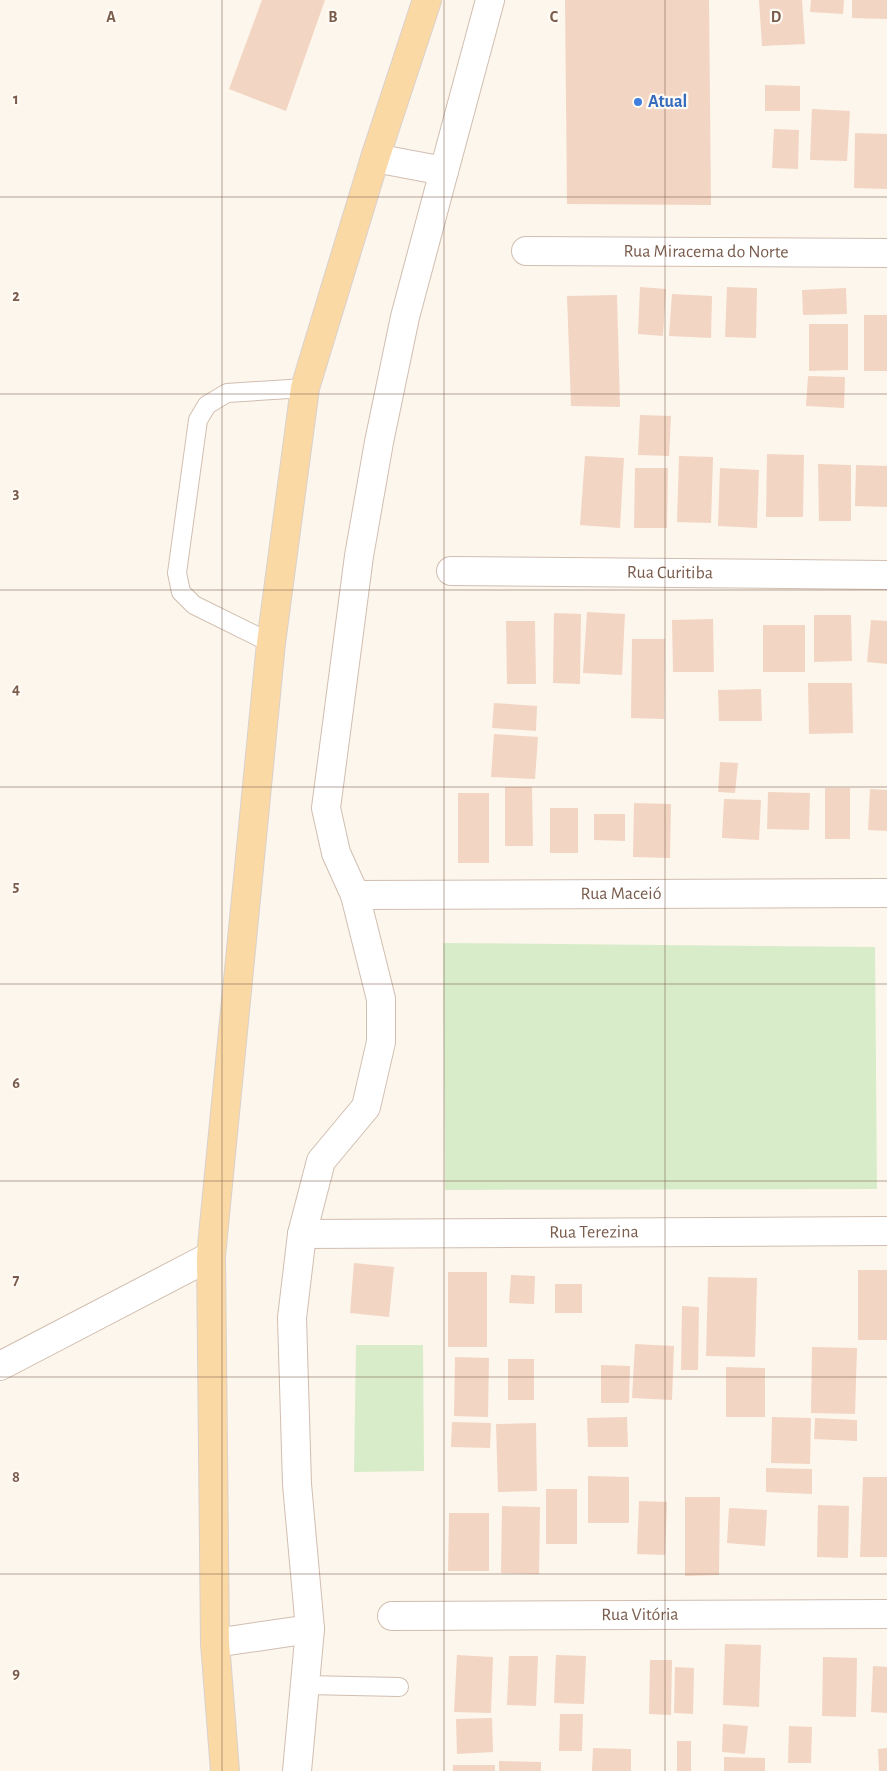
<svg xmlns="http://www.w3.org/2000/svg" width="887" height="1771" font-family="'Alegreya Sans',sans-serif">
<style>
.green{fill:#d8ecc9}
.building{fill:#f3d5c3}
.lines{fill:none;stroke-linecap:round;stroke-linejoin:round}
.lane-casing{stroke:#d1beb0;stroke-width:20}
.street-casing{stroke:#d1beb0;stroke-width:30}
.primary-casing{stroke:#dad1cd;stroke-width:30}
.lane{stroke:#fff;stroke-width:18}
.street{stroke:#fff;stroke-width:28}
.primary{stroke:#fbd9a5;stroke-width:28}
.grid{fill:none;stroke:#7a5c4d;stroke-width:1;stroke-opacity:0.55}
.shop-dot{fill:#3f7fe0;stroke:#fffaf3;stroke-width:2}
.labels{text-anchor:middle;dominant-baseline:central;stroke-width:4.5;stroke-linejoin:round;paint-order:stroke}
.shop-label{font-size:18px;font-weight:bold;fill:#366cbe;stroke:#fffaf3;text-anchor:start}
.street-label{font-size:18px;fill:#7a5c4d;stroke:#fffaf3}
.grid-label{font-size:16px;text-anchor:middle;font-weight:bold;fill:#7a5c4d;stroke:#fffaf3;stroke-width:4.5;stroke-linejoin:round;paint-order:stroke}
</style>
<rect width="100%" height="100%" fill="#fdf6ec"/>
<g class="green">
<path d="M 443,943 L 875,947 L 877,1189 L 445,1190 Z"/>
<path d="M 356,1345 L 423,1345 L 424,1471 L 354,1472 Z"/>
</g>
<g class="building">
<path d="M 262,0 L 325,0 L 286,111 L 229,89 Z"/>
<path d="M 565,0 L 709,0 L 711,205 L 567,204 Z"/>
<path d="M 759,0 L 802,0 L 805,44 L 762,46 Z"/>
<path d="M 811,0 L 844,0 L 843,14 L 810,12 Z"/>
<path d="M 852,0 L 887,0 L 887,19 L 852,18 Z"/>
<path d="M 765,85 L 800,86 L 800,111 L 765,111 Z"/>
<path d="M 812,109 L 850,111 L 847,161 L 810,160 Z"/>
<path d="M 774,129 L 799,130 L 798,169 L 772,168 Z"/>
<path d="M 855,133 L 887,134 L 887,189 L 854,188 Z"/>
<path d="M 640,287 L 666,289 L 663,336 L 638,334 Z"/>
<path d="M 727,287 L 757,288 L 756,338 L 725,337 Z"/>
<path d="M 846,288 L 847,314 L 803,315 L 802,290 Z"/>
<path d="M 672,294 L 712,296 L 711,338 L 669,336 Z"/>
<path d="M 617,295 L 620,407 L 571,406 L 567,296 Z"/>
<rect x="864" y="315" width="23" height="56"/>
<path d="M 809,324 L 848,324 L 848,370 L 809,371 Z"/>
<path d="M 808,376 L 845,377 L 844,408 L 806,406 Z"/>
<path d="M 640,415 L 671,416 L 669,456 L 638,455 Z"/>
<path d="M 767,454 L 804,455 L 803,517 L 766,517 Z"/>
<path d="M 585,456 L 624,458 L 620,528 L 580,525 Z"/>
<path d="M 679,456 L 713,457 L 711,523 L 677,522 Z"/>
<path d="M 818,464 L 851,465 L 851,521 L 819,521 Z"/>
<path d="M 856,465 L 887,466 L 887,507 L 855,506 Z"/>
<path d="M 635,468 L 668,468 L 667,528 L 634,528 Z"/>
<path d="M 720,468 L 759,470 L 757,528 L 718,526 Z"/>
<path d="M 587,612 L 625,614 L 622,675 L 583,673 Z"/>
<path d="M 554,613 L 581,614 L 580,684 L 553,683 Z"/>
<path d="M 814,615 L 851,615 L 852,661 L 814,662 Z"/>
<path d="M 713,619 L 714,672 L 673,672 L 672,620 Z"/>
<path d="M 871,620 L 887,621 L 887,664 L 867,662 Z"/>
<path d="M 506,621 L 535,621 L 536,684 L 507,684 Z"/>
<rect x="763" y="625" width="42" height="47"/>
<path d="M 632,639 L 665,639 L 664,719 L 631,718 Z"/>
<path d="M 808,683 L 852,683 L 853,733 L 809,734 Z"/>
<path d="M 761,689 L 762,721 L 719,721 L 718,690 Z"/>
<path d="M 494,703 L 537,706 L 536,731 L 492,728 Z"/>
<path d="M 494,734 L 538,737 L 535,779 L 491,777 Z"/>
<path d="M 720,762 L 738,763 L 735,793 L 718,792 Z"/>
<path d="M 505,787 L 532,787 L 533,846 L 505,846 Z"/>
<rect x="825" y="788" width="25" height="51"/>
<path d="M 870,789 L 887,790 L 887,831 L 868,830 Z"/>
<path d="M 768,792 L 810,793 L 809,830 L 767,829 Z"/>
<rect x="458" y="793" width="31" height="70"/>
<path d="M 724,799 L 761,800 L 759,840 L 722,838 Z"/>
<path d="M 634,803 L 671,804 L 670,858 L 633,857 Z"/>
<rect x="550" y="808" width="28" height="45"/>
<path d="M 594,814 L 625,814 L 625,841 L 594,840 Z"/>
<path d="M 354,1263 L 394,1267 L 389,1317 L 350,1313 Z"/>
<rect x="858" y="1270" width="29" height="70"/>
<rect x="448" y="1272" width="39" height="75"/>
<path d="M 511,1275 L 535,1276 L 534,1304 L 509,1303 Z"/>
<path d="M 708,1277 L 757,1278 L 755,1357 L 706,1356 Z"/>
<rect x="555" y="1284" width="27" height="29"/>
<path d="M 682,1306 L 699,1307 L 698,1370 L 681,1370 Z"/>
<path d="M 635,1344 L 674,1346 L 672,1400 L 632,1398 Z"/>
<path d="M 812,1347 L 857,1348 L 855,1414 L 811,1413 Z"/>
<path d="M 455,1357 L 489,1358 L 488,1417 L 454,1416 Z"/>
<rect x="508" y="1359" width="26" height="41"/>
<path d="M 601,1365 L 630,1366 L 629,1403 L 601,1403 Z"/>
<path d="M 726,1367 L 765,1368 L 765,1417 L 726,1417 Z"/>
<path d="M 627,1417 L 628,1447 L 588,1447 L 587,1418 Z"/>
<path d="M 772,1417 L 811,1418 L 810,1464 L 771,1463 Z"/>
<path d="M 815,1418 L 857,1420 L 857,1441 L 814,1439 Z"/>
<path d="M 452,1422 L 491,1423 L 490,1448 L 451,1447 Z"/>
<path d="M 536,1423 L 537,1491 L 498,1492 L 496,1424 Z"/>
<path d="M 766,1468 L 812,1469 L 812,1494 L 766,1492 Z"/>
<path d="M 588,1476 L 629,1477 L 629,1523 L 588,1523 Z"/>
<path d="M 863,1477 L 887,1477 L 887,1557 L 860,1557 Z"/>
<rect x="546" y="1489" width="31" height="55"/>
<path d="M 685,1497 L 720,1497 L 719,1575 L 685,1576 Z"/>
<path d="M 639,1501 L 667,1502 L 665,1555 L 637,1554 Z"/>
<path d="M 818,1505 L 849,1506 L 848,1558 L 817,1557 Z"/>
<path d="M 502,1506 L 540,1507 L 539,1574 L 501,1573 Z"/>
<path d="M 729,1508 L 767,1510 L 765,1546 L 727,1543 Z"/>
<path d="M 449,1513 L 489,1513 L 489,1571 L 448,1571 Z"/>
<path d="M 725,1644 L 761,1645 L 759,1707 L 723,1705 Z"/>
<path d="M 457,1655 L 493,1657 L 491,1713 L 454,1712 Z"/>
<path d="M 556,1655 L 586,1656 L 584,1704 L 554,1703 Z"/>
<path d="M 509,1656 L 538,1656 L 536,1706 L 507,1705 Z"/>
<path d="M 823,1657 L 857,1658 L 856,1717 L 822,1716 Z"/>
<path d="M 650,1660 L 672,1660 L 671,1715 L 649,1714 Z"/>
<path d="M 873,1666 L 887,1667 L 887,1713 L 871,1712 Z"/>
<path d="M 675,1667 L 694,1668 L 693,1714 L 674,1713 Z"/>
<path d="M 560,1714 L 583,1714 L 582,1751 L 559,1751 Z"/>
<path d="M 492,1718 L 493,1752 L 457,1754 L 456,1719 Z"/>
<path d="M 723,1724 L 748,1726 L 745,1754 L 722,1752 Z"/>
<path d="M 789,1726 L 812,1727 L 811,1763 L 788,1763 Z"/>
<rect x="677" y="1741" width="14" height="30"/>
<path d="M 593,1748 L 631,1749 L 631,1771 L 592,1771 Z"/>
<path d="M 887,1748 L 887,1771 L 879,1771 L 878,1749 Z"/>
<path d="M 724,1757 L 765,1758 L 765,1771 L 724,1771 Z"/>
<path d="M 499,1761 L 541,1762 L 541,1771 L 499,1771 Z"/>
<rect x="453" y="1765" width="42" height="6"/>
</g>
<g class="lines">
<defs>
<g id="lane">
<path d="M 271,643 L 194,605 L 181,592 L 177,573 L 198,420 L 207,405 L 227,393 L 305,388"/>
<path d="M 305,1685 L 399,1687"/>
</g>
<g id="street">
<path d="M 375,158 L 444,171 L 490,0"/>
<path id="s1" d="M 526,251 L 887,253"/>
<path id="s2" d="M 451,571 L 887,575"/>
<path id="s3" d="M 355,895 L 887,893"/>
<path id="s4" d="M 302,1234 L 887,1231"/>
<path d="M 0,1366 L 211,1256"/>
<path id="s5" d="M 392,1616 L 887,1614"/>
<path d="M 215,1643 L 310,1629"/>
<path d="M 297,1771 L 310,1629 L 297,1484 L 292,1318 L 302,1234 L 321,1161 L 366,1107 L 381,1042 L 381,999 L 355,895 L 336,853 L 326,808 L 359,556 L 379,442 L 405,317 L 444,171"/>
</g>
<path id="primary" d="M 225,1771 L 215,1643 L 211,1256 L 271,643 L 305,388 L 375,158 L 427,0"/>
</defs>
<use href="#lane" class="lane-casing"/>
<use href="#street" class="street-casing"/>
<use href="#primary" class="primary-casing"/>
<use href="#lane" class="lane"/>
<use href="#street" class="street"/>
<use href="#primary" class="primary"/>
</g>
<path class="grid" d="M 222,0 L 222,1771M 444,0 L 444,1771M 665,0 L 665,1771M 0,197 L 887,197M 0,394 L 887,394M 0,590 L 887,590M 0,787 L 887,787M 0,984 L 887,984M 0,1181 L 887,1181M 0,1377 L 887,1377M 0,1574 L 887,1574"/>
<circle class="shop-dot" cx="638" cy="102" r="5"/>
<g class="labels">
<g class="shop-label">
<text x="648" y="102">Atual</text>
</g>
<g class="street-label">
<text stroke="none"><textPath href="#s1" startOffset="180">Rua Miracema do Norte</textPath></text>
<text stroke="none"><textPath href="#s2" startOffset="219">Rua Curitiba</textPath></text>
<text stroke="none"><textPath href="#s3" startOffset="266">Rua Maceió</textPath></text>
<text stroke="none"><textPath href="#s4" startOffset="292">Rua Terezina</textPath></text>
<text stroke="none"><textPath href="#s5" startOffset="248">Rua Vitória</textPath></text>
</g>
</g>
<g class="grid-label">
<text x="111" y="22">A</text>
<text x="333" y="22">B</text>
<text x="554" y="22">C</text>
<text x="776" y="22">D</text>
<text x="16" y="104">1</text>
<text x="16" y="301">2</text>
<text x="16" y="498">3</text>
<text x="16" y="694">4</text>
<text x="16" y="891">5</text>
<text x="16" y="1088">6</text>
<text x="16" y="1285">7</text>
<text x="16" y="1482">8</text>
<text x="16" y="1678">9</text>
</g>
</svg>
